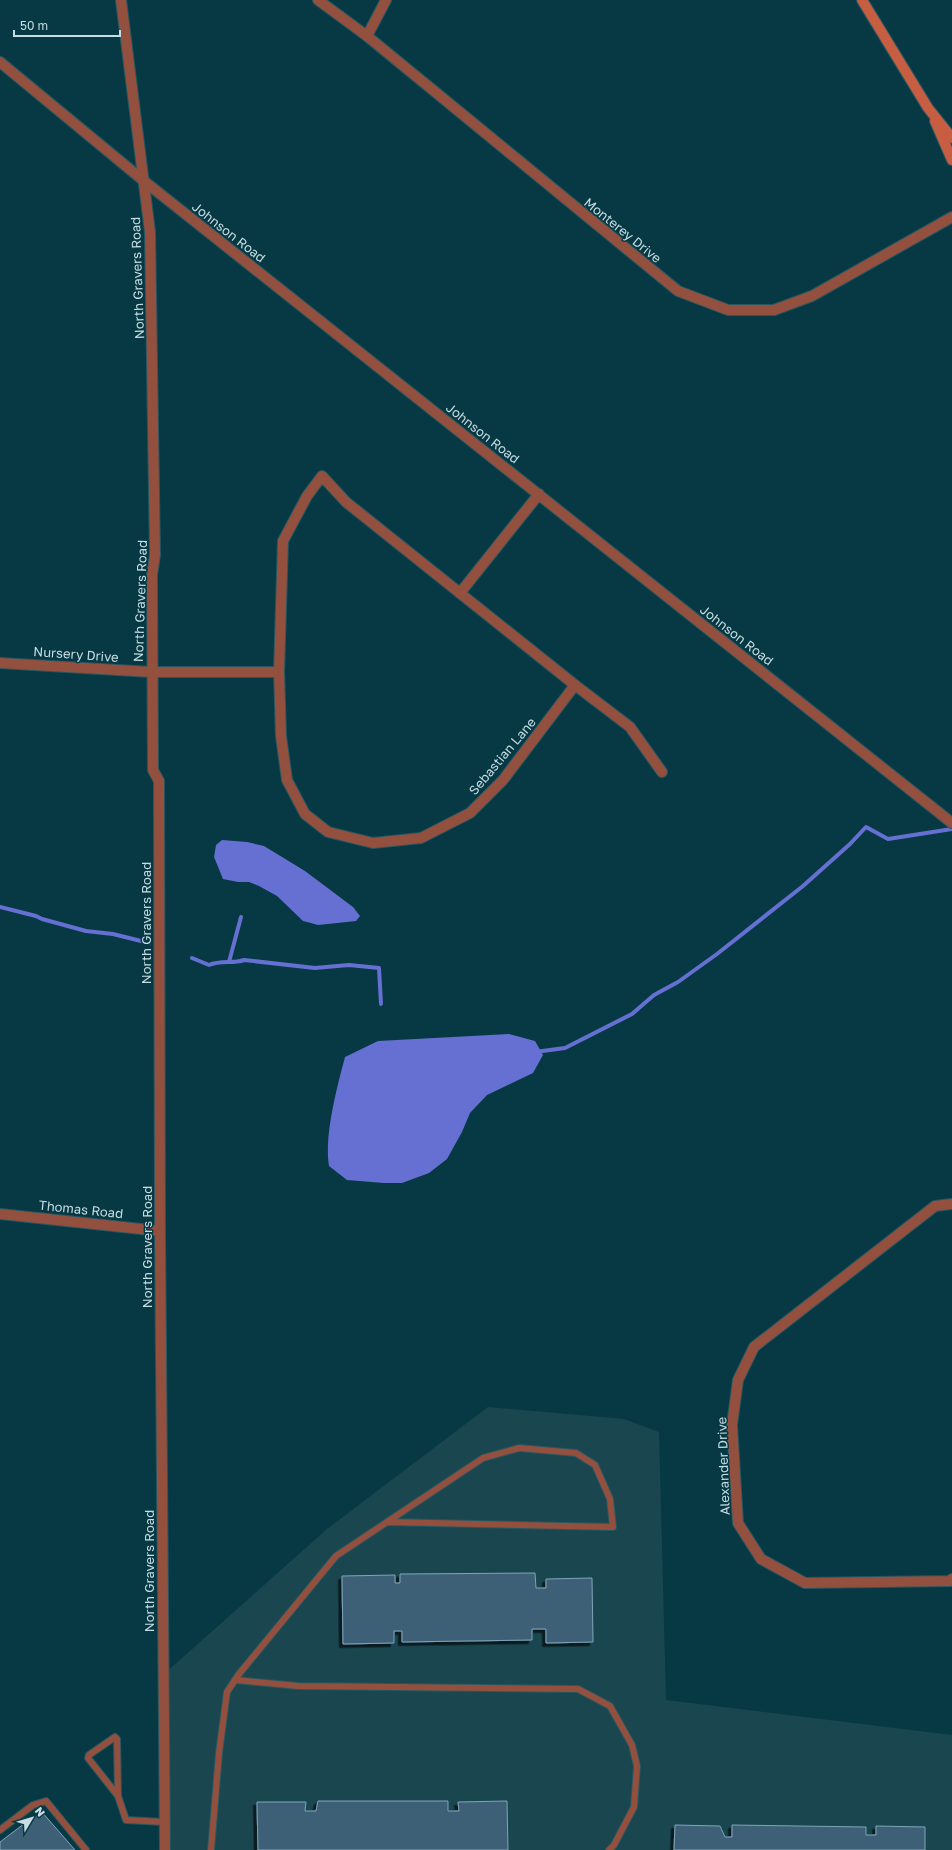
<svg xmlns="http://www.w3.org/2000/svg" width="952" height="1850" font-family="'Golos Text',sans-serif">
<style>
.built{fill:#1a4650}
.water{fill:#6570d2}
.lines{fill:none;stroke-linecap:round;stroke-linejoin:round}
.stream{stroke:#6570d2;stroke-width:4}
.building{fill:#3e6176;stroke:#7fa4bb;filter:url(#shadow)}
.service-casing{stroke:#295761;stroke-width:8}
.minor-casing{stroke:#295761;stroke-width:12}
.secondary-casing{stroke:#295761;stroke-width:12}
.service{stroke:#93503f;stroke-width:6}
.minor{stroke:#93503f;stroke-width:10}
.secondary{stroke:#c75d41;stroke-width:10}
.labels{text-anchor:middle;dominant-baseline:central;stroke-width:3;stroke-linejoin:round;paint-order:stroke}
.street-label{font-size:13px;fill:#c6dde3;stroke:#073944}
</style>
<defs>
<filter id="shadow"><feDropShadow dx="-3.5" dy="3.5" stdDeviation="0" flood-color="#0009"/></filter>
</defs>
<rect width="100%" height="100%" fill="#073944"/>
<path class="built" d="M 488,1407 L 624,1419 L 659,1432 L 666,1700 L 952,1735 L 952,1850 L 165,1850 L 163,1675 L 327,1529 Z"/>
<g class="water">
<path d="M 222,840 L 247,842 L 264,846 L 305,871 L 353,907 L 360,916 L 356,921 L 318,925 L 311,923 L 303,921 L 277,896 L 259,886 L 249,882 L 238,882 L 223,879 L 214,857 L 216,845 Z"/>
<path d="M 509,1034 L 535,1041 L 543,1055 L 533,1073 L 487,1095 L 470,1113 L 462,1132 L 447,1159 L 429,1173 L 402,1183 L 384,1183 L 347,1180 L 329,1166 C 324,1136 337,1087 345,1057 L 378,1041 Z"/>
</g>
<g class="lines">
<g class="stream">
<path d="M 0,907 L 36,916 L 42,919 L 86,931 L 113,934 L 149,943"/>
<path d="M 192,958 L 209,965 C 221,960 233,964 244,960 L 315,968 L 349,965 L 379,968 L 381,1004"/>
<path d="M 229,962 L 241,917"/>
<path d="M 535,1052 L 565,1048 L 632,1014 L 654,995 L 678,982 L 717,954 L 803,886 L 850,844 L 866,827 L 888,839 L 952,829"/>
</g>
</g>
<g class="building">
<path d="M 535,1573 L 536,1588 L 546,1588 L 546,1579 L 592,1578 L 593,1642 L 546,1643 L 546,1629 L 532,1629 L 532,1640 L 402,1642 L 402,1631 L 394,1631 L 394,1643 L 343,1644 L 342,1576 L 395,1575 L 395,1583 L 400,1583 L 400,1574 Z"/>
<path d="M 318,1801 L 448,1801 L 448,1811 L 459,1811 L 458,1802 L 507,1801 L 508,1850 L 258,1850 L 257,1802 L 306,1802 L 305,1811 L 316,1811 Z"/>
<path d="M 41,1811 L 75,1850 L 0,1850 L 0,1842 Z"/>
<path d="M 675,1825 L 720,1826 L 725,1837 L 732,1837 L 732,1825 L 866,1827 L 866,1835 L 876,1835 L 876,1826 L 925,1827 L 925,1850 L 674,1850 Z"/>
</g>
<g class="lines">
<defs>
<g id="service">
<path d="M 235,1680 L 298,1686 L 578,1689 L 610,1706 L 632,1745 L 637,1766 L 634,1807 L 614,1845 L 609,1850"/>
<path d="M 118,1796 L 117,1739 L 115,1737 L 89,1755 L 88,1758 L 118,1796 L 126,1820 L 164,1822"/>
<path d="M 0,1830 L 33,1805 L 46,1801 L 86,1850"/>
<path d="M 211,1850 L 219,1753 L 227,1692 L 239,1674 L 336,1556 L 483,1458 L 519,1448 L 576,1453 L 595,1465 L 610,1499 L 613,1527 L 387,1522"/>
</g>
<g id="minor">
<path d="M 121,0 L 150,232 L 155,555 L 152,575 L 153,770 L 159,781 L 160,1231 L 165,1850"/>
<path d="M 318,0 L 367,36 L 678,291 L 728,310 L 774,310 L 812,296 L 952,217"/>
<path d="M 367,36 L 386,0"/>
<path d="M 0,62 L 144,181 L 952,823"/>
<path d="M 460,593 L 539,494"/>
<path d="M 0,663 L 151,672 L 279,672 L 281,736 L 287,780 L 305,814 L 328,832 L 373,843 L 421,838 L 470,813 L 503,780 L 575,685 L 346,502 L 322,476 L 307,496 L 283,541 L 279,672"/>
<path d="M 575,685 L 630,727 L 662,772"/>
<path d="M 952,1204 L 935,1206 L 754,1347 L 738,1380 L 732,1425 L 738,1523 L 761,1559 L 805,1583 L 950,1581 L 952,1579"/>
<path d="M 0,1214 L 160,1231"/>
</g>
<g id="secondary">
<path d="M 862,0 L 928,108 L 952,138"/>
<path d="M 935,121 L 952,160"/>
</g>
</defs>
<use href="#service" class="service-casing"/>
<use href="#minor" class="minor-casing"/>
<use href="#secondary" class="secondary-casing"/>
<use href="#service" class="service"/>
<use href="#minor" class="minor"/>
<use href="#secondary" class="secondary"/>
</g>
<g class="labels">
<g class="street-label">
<text transform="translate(623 230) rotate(39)">Monterey Drive</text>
<text transform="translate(229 232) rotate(38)">Johnson Road</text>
<text transform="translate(137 278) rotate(-92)">North Gravers Road</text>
<text transform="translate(483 433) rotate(38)">Johnson Road</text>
<text transform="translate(140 601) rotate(-88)">North Gravers Road</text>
<text transform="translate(737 635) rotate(38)">Johnson Road</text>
<text transform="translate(76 654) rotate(4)">Nursery Drive</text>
<text transform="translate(502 756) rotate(-50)">Sebastian Lane</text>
<text transform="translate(146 923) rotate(-90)">North Gravers Road</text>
<text transform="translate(81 1209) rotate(6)">Thomas Road</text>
<text transform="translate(147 1247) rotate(-90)">North Gravers Road</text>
<text transform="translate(723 1466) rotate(-92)">Alexander Drive</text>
<text transform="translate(149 1571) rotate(-90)">North Gravers Road</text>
</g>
</g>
<g transform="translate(32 1818) rotate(52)" stroke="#073944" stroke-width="3" paint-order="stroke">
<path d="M0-3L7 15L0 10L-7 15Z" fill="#c6dde3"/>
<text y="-6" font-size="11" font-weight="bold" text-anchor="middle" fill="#c6dde3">N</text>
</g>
<path d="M14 30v6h106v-6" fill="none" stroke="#c6dde3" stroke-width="2"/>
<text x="20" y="30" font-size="12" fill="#c6dde3" stroke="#073944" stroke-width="3" paint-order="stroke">50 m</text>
</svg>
